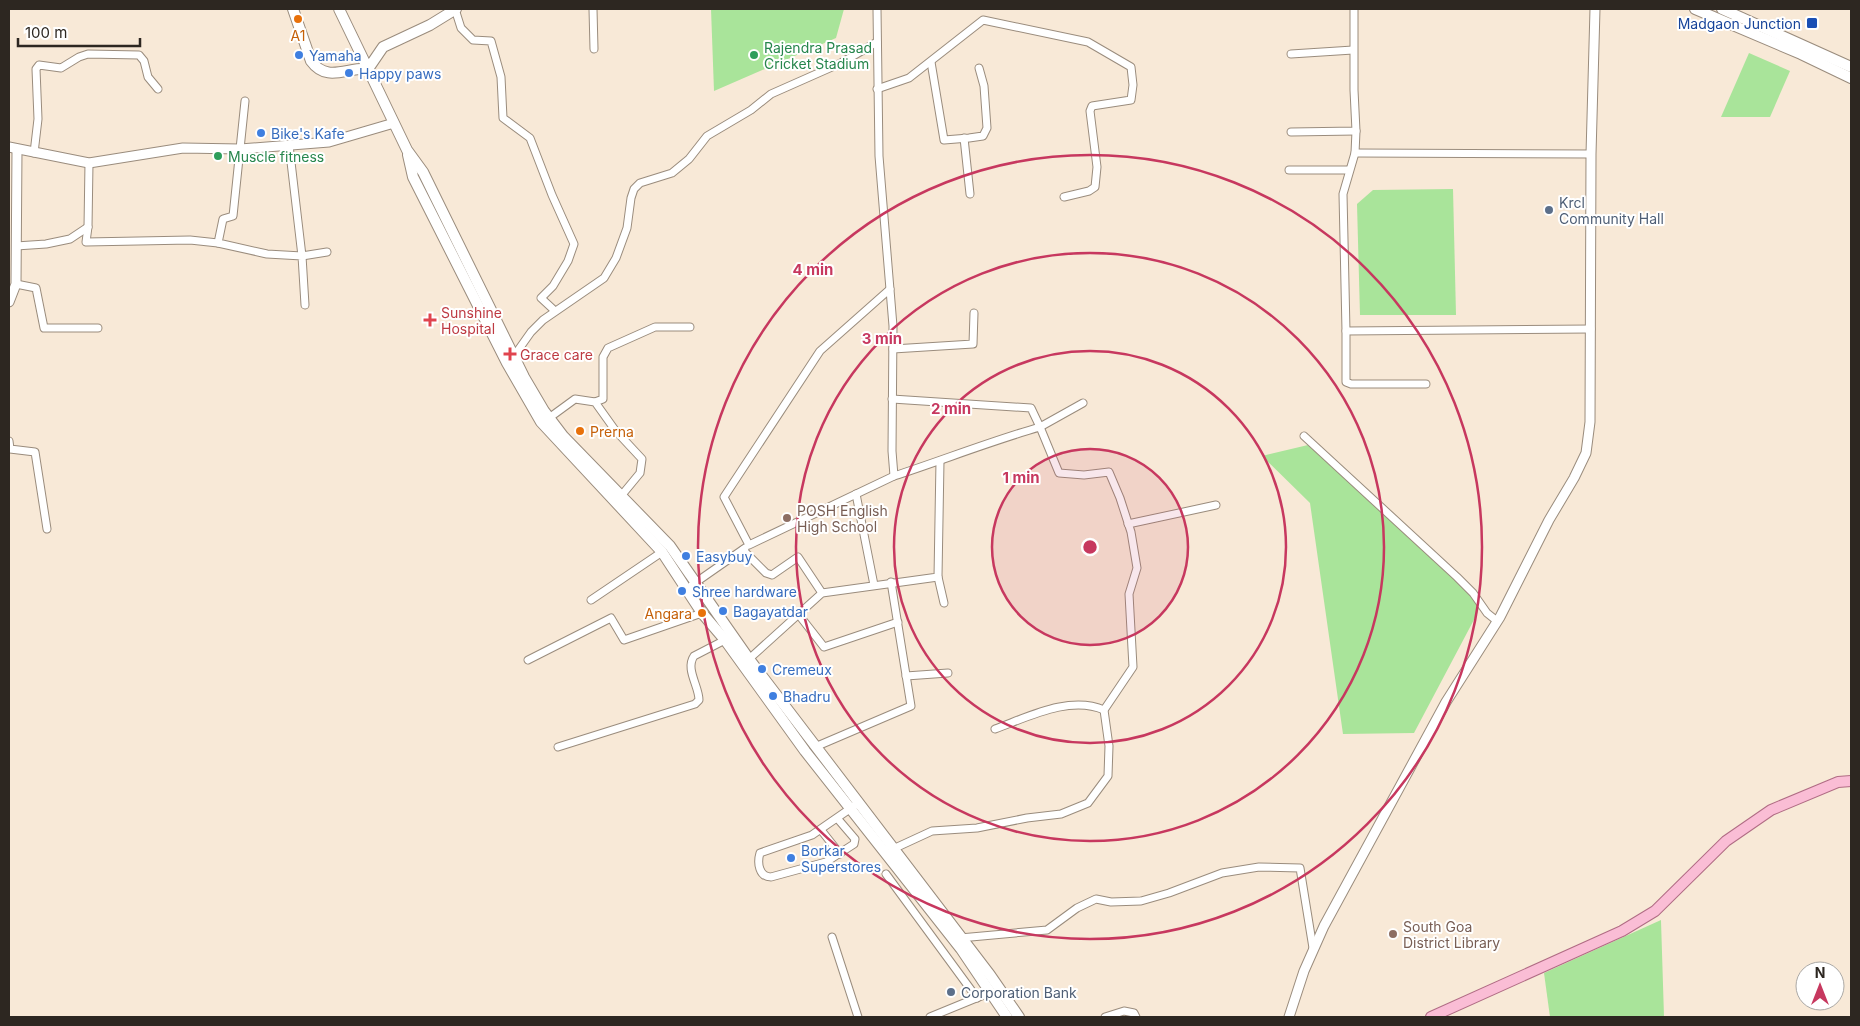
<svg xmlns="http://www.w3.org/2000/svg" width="1860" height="1026" font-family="Inter,sans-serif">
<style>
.green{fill:#a9e49a}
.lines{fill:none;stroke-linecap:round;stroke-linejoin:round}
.minor-casing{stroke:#9a8c7d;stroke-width:9}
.tertiary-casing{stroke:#9a8c7d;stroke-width:11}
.secondary-casing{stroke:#9a8c7d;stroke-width:12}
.primary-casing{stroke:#b06c84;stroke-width:12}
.minor{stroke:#fff;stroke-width:7}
.tertiary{stroke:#fff;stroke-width:9}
.secondary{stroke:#fff;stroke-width:10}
.primary{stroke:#fabdd5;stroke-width:10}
.ring{fill:none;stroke:#c7385f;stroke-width:2.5}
.food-dot{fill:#e8710a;stroke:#fff;stroke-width:2}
.transit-dot{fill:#1a4fb4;stroke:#fff;stroke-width:2}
.shop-dot{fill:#3f7fe0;stroke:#fff;stroke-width:2}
.leisure-dot{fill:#2e9e5b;stroke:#fff;stroke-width:2}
.service-dot{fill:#5c6f8a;stroke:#fff;stroke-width:2}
.health-dot{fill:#e0444e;stroke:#fff;stroke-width:2}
.education-dot{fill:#8d6e63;stroke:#fff;stroke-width:2}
.labels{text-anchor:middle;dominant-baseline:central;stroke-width:4;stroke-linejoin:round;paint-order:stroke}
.transit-label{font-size:14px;fill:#164399;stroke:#fff;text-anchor:end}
.food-label{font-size:14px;fill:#c56008;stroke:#fff}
.leisure-label{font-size:14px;fill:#27864d;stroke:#fff;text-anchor:start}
.shop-label{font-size:14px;fill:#366cbe;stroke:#fff;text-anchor:start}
.service-label{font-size:14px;fill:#4e5e75;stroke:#fff;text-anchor:start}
.health-label{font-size:14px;fill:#be3a42;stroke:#fff;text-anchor:start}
.education-label{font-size:14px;fill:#785e54;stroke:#fff;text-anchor:start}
.centre{fill:#c7385f;stroke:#fff;stroke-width:2.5}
.ring-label{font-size:15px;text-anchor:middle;font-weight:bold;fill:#c7385f;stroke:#fff;stroke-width:4;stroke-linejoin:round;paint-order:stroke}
</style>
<rect width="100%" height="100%" fill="#f8e9d7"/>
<g class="green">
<path d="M 711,9 L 844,9 L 836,38 L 714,91 Z"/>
<path d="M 1749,53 L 1790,71 L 1770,117 L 1721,117 Z"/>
<path d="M 1453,189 L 1456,315 L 1360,315 L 1357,204 L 1373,190 Z"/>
<path d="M 1308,445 L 1481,601 L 1477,614 L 1414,733 L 1343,734 L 1310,503 L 1262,456 Z"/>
<path d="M 1661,920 L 1664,1017 L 1550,1017 L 1544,973 Z"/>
</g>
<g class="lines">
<defs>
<g id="minor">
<path d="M 455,9 L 461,28 L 473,40 L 491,41 L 501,77 L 503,118 L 530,138 L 552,195 L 574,244 L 568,261 L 553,286 L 541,298 L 555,311"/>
<path d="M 593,9 L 594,49"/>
<path d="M 877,9 L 879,156 L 893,326 L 892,451 L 894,476 C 943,460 991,441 1040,427 L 1059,473 L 1084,475 L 1109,472 L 1120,498 L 1131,532 L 1137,568 L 1129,594 L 1133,667 L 1104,710 L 1109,746 L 1108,776 L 1088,803 L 1061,814 L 1027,818 L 977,828 L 932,831 L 893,849"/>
<path d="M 1291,54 L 1353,50"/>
<path d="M 931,62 L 944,140 L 969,138 L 983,136 L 987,128 L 984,86 L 979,68"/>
<path d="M 877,89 L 909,78 L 983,20 L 1088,42 L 1131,67 L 1133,85 L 1131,100 L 1092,106 L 1090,111 L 1097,167 L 1095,187 L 1089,191 L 1064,197"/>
<path d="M 245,101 L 233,216 L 223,219 L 218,243 L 267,254 L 302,256 L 305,305"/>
<path d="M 1291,132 L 1356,131 L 1354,90 L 1354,9"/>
<path d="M 964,138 L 970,194"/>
<path d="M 289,145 L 302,256 L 327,252"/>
<path d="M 34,153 L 38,119 L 36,69 L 39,65 L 61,68 L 79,57 L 88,54 L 139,55 L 144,61 L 148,77 L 158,89"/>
<path d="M 1355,153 L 1591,154"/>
<path d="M 89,163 L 88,227 L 86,242 L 190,240 L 218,243"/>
<path d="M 1289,170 L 1349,170"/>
<path d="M 16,246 L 46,244 L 70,239 L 88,227"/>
<path d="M 16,284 L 36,288 L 44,328 L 98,328"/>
<path d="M 890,289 L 820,351 L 724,497 L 749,545 L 894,476"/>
<path d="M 1346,331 L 1343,194 L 1355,153 L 1356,131"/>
<path d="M 893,349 L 973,344 L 974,313"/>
<path d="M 514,356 L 531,332 L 543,320 L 604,278 L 616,258 L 627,228 L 631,198 L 634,189 L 640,183 L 672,173 L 689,159 L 707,136 L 751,110 L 771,94 L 841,63 L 877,42"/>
<path d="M 1426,384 L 1351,384 L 1346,382 L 1346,331 L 1591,329"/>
<path d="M 892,399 L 1031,408 L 1040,427 L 1083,403"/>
<path d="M 595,402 L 603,399 L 603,357 L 608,348 L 655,327 L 690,327"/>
<path d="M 549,418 L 575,399 L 595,402 L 615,430 L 642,459 L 640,473 L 621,496"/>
<path d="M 1304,436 L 1457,577 L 1473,593 L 1487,613 L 1497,621"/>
<path d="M 9,441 L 10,449 L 35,452 L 47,529"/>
<path d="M 856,494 L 874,585"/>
<path d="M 1128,524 L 1216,505"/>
<path d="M 743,550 L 766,573 L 772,575 L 798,557 L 822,593"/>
<path d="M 938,577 L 944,603"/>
<path d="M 692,585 L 745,548"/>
<path d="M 591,600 L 662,552"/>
<path d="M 799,615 L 824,647 L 898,622"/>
<path d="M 749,659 L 822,593 L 938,577 L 940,461"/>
<path d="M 528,660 L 611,618 L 624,640 L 702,613"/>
<path d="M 906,676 L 948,673"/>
<path d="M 995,729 C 1028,717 1070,695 1104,710"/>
<path d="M 558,747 L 695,704 L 699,700 C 699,686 685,669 694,656 L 725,640"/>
<path d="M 815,747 L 911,706 L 891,582"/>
<path d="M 837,818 L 855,839 L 854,844 L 826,862 L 771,877 C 759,877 757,863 760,853 L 812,835 L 854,806"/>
<path d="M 821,830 L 840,854"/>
<path d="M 886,874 L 977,998"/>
<path d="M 832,937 L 858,1017"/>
<path d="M 960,938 L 1047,930 L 1077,908 L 1096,899 L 1111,902 L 1141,901 L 1169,893 L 1222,873 L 1259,867 L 1300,868 L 1313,948"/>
<path d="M 930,1017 L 991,992"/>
<path d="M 1105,1017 L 1124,1011 L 1134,1013 L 1136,1017"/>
</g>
<g id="tertiary">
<path d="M 9,147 L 89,163 L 183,148 L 240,149 L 329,142 L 394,123"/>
<path d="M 9,302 L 16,284 L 17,150"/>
<path d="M 1289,1017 L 1304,971 L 1324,926 L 1446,702 L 1500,617 L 1549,520 L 1574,478 L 1586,453 L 1590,422 L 1591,154 L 1595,9"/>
</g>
<g id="secondary">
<path d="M 293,9 L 311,61 C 327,83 347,67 368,69 L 407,150 L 423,172 L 524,377 L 544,411 L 563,436 L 670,546 L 749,659 L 990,975 L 1019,1017"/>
<path d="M 339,9 L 368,69 L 383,47 L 430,25 L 456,9"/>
<path d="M 1695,9 L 1801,54 L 1851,78"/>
<path d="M 1722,9 L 1851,67"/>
<path d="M 408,155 L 413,177 L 507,363 L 541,422 L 662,552 L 702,613 L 725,640 L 805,751 L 961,949 L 1007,1017"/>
</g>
<path id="primary" d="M 1431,1017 L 1622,931 L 1655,911 L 1726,841 L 1771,810 L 1838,782 L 1851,781"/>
</defs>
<use href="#minor" class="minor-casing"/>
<use href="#tertiary" class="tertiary-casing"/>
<use href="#secondary" class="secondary-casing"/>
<use href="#primary" class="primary-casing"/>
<use href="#minor" class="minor"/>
<use href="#tertiary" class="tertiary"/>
<use href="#secondary" class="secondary"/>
<use href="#primary" class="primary"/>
</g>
<circle cx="1090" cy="547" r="98" fill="#c7385f" fill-opacity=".12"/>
<g class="ring">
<circle cx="1090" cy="547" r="98"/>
<circle cx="1090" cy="547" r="196"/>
<circle cx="1090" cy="547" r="294"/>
<circle cx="1090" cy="547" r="392"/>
</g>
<g class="food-dot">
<circle cx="298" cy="19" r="5"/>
<circle cx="580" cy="431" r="5"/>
<circle cx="702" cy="613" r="5"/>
</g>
<rect class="transit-dot" x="1806" y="17" width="12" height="12" rx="2.5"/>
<g class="shop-dot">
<circle cx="299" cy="55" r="5"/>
<circle cx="349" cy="73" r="5"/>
<circle cx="261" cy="133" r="5"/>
<circle cx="686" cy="556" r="5"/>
<circle cx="682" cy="591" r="5"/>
<circle cx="723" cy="611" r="5"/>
<circle cx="762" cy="669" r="5"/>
<circle cx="773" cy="696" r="5"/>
<circle cx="791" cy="858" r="5"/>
</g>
<g class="leisure-dot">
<circle cx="754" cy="55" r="5"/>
<circle cx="218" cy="156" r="5"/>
</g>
<g class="service-dot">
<circle cx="1549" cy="210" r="5"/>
<circle cx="951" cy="992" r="5"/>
</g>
<g class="health-dot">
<path d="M427.5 312.5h5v5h5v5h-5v5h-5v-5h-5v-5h5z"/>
<path d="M507.5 346.5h5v5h5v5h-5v5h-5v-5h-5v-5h5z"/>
</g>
<g class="education-dot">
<circle cx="787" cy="518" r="5"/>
<circle cx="1393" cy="934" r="5"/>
</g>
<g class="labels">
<g class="transit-label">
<text x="1801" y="23">Madgaon Junction</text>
</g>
<g class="food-label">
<text x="298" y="35">A1</text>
<text x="590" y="431" text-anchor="start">Prerna</text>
<text x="692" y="613" text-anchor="end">Angara</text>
</g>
<g class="leisure-label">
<text x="764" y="47">Rajendra Prasad<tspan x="764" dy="16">Cricket Stadium</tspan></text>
<text x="228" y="156">Muscle fitness</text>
</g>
<g class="shop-label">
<text x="309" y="55">Yamaha</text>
<text x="359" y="73">Happy paws</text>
<text x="271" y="133">Bike's Kafe</text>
<text x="696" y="556">Easybuy</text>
<text x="692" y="591">Shree hardware</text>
<text x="733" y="611">Bagayatdar</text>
<text x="772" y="669">Cremeux</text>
<text x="783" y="696">Bhadru</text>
<text x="801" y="850">Borkar<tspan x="801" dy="16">Superstores</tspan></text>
</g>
<g class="service-label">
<text x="1559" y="202">Krcl<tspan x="1559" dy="16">Community Hall</tspan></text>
<text x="961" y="992">Corporation Bank</text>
</g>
<g class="health-label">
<text x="441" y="312">Sunshine<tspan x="441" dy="16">Hospital</tspan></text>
<text x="520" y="354">Grace care</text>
</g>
<g class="education-label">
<text x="797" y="510">POSH English<tspan x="797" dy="16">High School</tspan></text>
<text x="1403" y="926">South Goa<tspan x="1403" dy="16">District Library</tspan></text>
</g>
</g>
<circle cx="1090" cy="547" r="8" class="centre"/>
<g class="ring-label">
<text x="813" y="275">4 min</text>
<text x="882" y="344">3 min</text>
<text x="951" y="414">2 min</text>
<text x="1021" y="483">1 min</text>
</g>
<rect width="1860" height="1026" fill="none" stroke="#2d2721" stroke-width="20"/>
<g transform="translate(1820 986)"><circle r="24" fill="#ffffff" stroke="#aba9a6"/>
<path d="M0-4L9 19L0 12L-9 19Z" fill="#c7385f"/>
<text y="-8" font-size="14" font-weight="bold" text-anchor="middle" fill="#2d2721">N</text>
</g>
<path d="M18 38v8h122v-8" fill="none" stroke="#2d2721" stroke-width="2.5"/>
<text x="25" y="38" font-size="15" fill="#2d2721" stroke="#ffffff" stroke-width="4" paint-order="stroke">100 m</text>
</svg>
